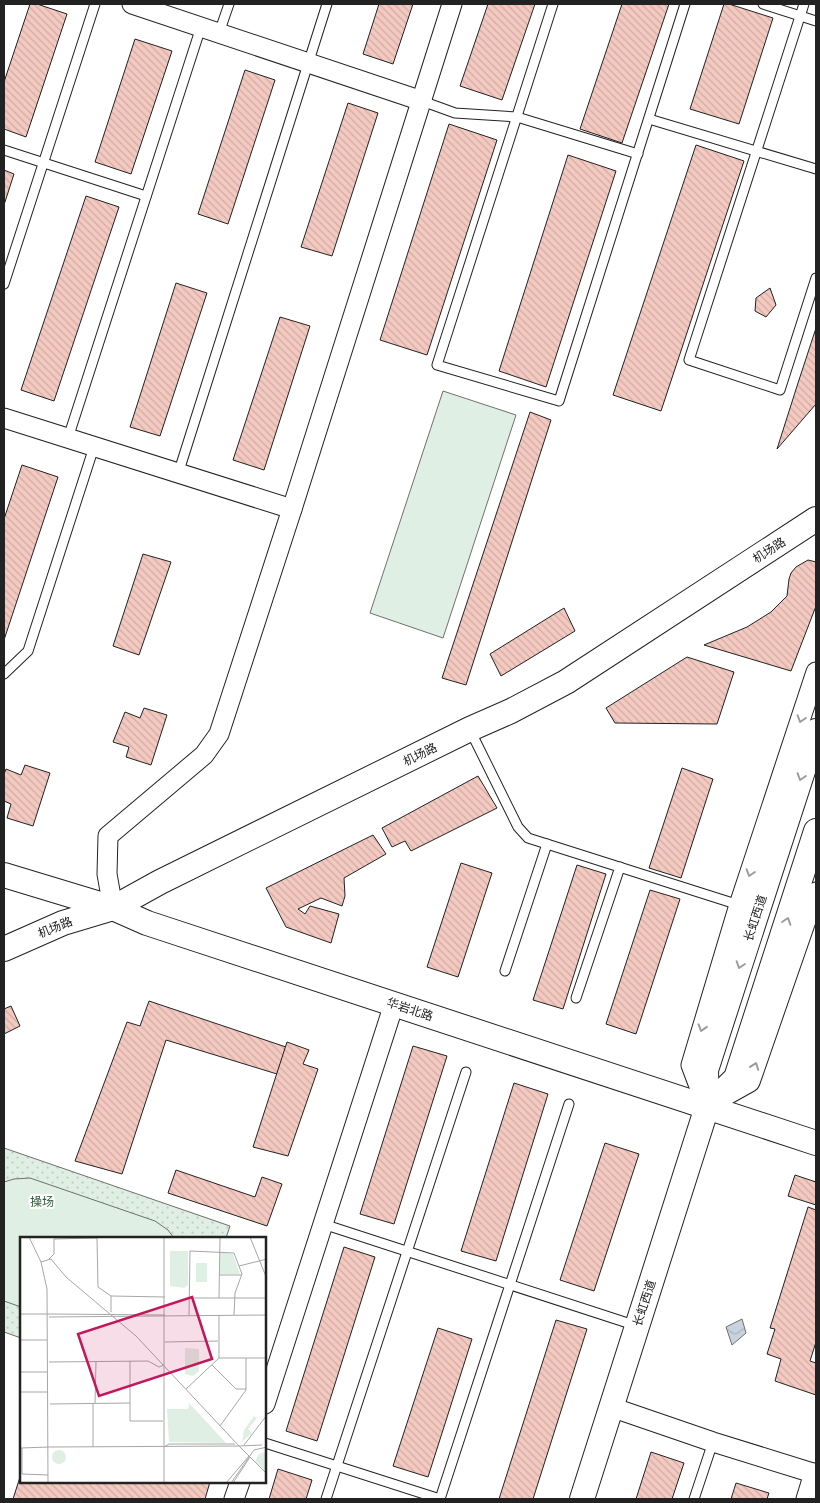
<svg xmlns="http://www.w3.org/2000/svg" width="820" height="1503" font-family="'Titillium Web','Noto Sans SC',sans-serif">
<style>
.grass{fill:url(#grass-dots);stroke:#6f6f6f}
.pitch{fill:#e0efe3;stroke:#6f6f6f}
.water{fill:url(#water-waves);stroke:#6f6f6f}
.building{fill:url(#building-back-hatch);stroke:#222}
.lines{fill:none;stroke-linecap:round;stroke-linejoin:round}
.service-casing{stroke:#222;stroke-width:11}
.minor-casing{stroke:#222;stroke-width:21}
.tertiary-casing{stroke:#222;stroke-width:26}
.service{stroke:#fff;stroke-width:9}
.minor{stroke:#fff;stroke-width:19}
.tertiary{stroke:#fff;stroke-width:24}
.oneway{stroke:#9c9c9c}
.labels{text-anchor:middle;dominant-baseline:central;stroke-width:4;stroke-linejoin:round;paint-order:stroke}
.street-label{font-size:12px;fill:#222;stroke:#fff}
.park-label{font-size:12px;fill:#2f5e38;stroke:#fff}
.inset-road{fill:none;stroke:#a7a7a7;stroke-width:1}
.view{fill:#c2185b;fill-opacity:0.15;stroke:#c2185b;stroke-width:2.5}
.inset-edge{fill:none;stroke:#222;stroke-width:2.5}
</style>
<defs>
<pattern id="grass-dots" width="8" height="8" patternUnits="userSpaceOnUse" patternTransform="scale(1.25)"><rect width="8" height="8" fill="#e0efe3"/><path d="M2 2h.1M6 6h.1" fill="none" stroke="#c0cdc2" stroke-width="1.8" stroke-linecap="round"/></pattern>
<pattern id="water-waves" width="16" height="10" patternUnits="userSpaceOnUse" patternTransform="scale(1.25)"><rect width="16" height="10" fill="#c7d3dd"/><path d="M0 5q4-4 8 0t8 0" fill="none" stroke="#abb5bd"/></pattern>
<pattern id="building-back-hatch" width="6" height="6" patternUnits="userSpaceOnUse" patternTransform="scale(1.25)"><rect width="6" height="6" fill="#f3c9c0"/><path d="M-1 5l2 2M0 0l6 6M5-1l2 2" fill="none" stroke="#d0aca5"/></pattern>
</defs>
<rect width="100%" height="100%" fill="#fff"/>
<path class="grass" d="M 4,1148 L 230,1226 L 226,1238 L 21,1238 L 21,1338 L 4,1332 Z"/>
<g class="pitch">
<path d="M 443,391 L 516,415 L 443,638 L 370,613 Z"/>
<path d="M 30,1178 L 155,1221 L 168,1230 L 174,1238 L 21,1238 L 21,1307 L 4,1301 L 4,1182 L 14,1179 Z"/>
</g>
<path class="water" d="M 742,1319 L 746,1333 L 732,1345 L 726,1327 Z"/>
<g class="building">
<path d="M 30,4 L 37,4 L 67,14 L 26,137 L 4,129 L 4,82 Z"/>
<path d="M 379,4 L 413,4 L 393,64 L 363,54 Z"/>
<path d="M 488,4 L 535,4 L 502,100 L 460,86 Z"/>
<path d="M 622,4 L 669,4 L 622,143 L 580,129 Z"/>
<path d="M 724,4 L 729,4 L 773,18 L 739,124 L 690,109 Z"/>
<path d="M 135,39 L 172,51 L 131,174 L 95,162 Z"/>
<path d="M 245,70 L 275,80 L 228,224 L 198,214 Z"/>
<path d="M 348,103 L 378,113 L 332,256 L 301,247 Z"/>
<path d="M 449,124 L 497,140 L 427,355 L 380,340 Z"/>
<path d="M 696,145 L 744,161 L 661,411 L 613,395 Z"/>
<path d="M 568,155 L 616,171 L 546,387 L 499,371 Z"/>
<path d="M 4,170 L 14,174 L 4,205 Z"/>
<path d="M 86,196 L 119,207 L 54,401 L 21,390 Z"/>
<path d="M 176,283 L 207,293 L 160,436 L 130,427 Z"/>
<path d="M 770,288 L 776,305 L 766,317 L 755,311 L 756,298 Z"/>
<path d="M 280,317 L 310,326 L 264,470 L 233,460 Z"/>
<path d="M 816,328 L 816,404 L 777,449 L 798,383 Z"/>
<path d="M 530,412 L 551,420 L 466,685 L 442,678 Z"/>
<path d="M 22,465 L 58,477 L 4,640 L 4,519 Z"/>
<path d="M 143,554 L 171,562 L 139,655 L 113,646 Z"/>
<path d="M 808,560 L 816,562 L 816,606 L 791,671 L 704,645 L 747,627 L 771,612 L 787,596 L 789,579 L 791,573 L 796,567 Z"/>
<path d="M 564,608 L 575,631 L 501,676 L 490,654 Z"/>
<path d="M 687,657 L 734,672 L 717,724 L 615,723 L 606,708 Z"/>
<path d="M 144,708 L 167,715 L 151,765 L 126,757 L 129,747 L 113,742 L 125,712 L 140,718 Z"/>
<path d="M 25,765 L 50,773 L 33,826 L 7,818 L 11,804 L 4,801 L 4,774 L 6,769 L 21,775 Z"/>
<path d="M 682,768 L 713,779 L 681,878 L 649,868 Z"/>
<path d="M 478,776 L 497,808 L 411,851 L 405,841 L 392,847 L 382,828 Z"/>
<path d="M 373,835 L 386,854 L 344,878 L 345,896 L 342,906 L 321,898 L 298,909 L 305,914 L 310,906 L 339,914 L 331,943 L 286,927 L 266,888 Z"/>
<path d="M 461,863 L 492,873 L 458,977 L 427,967 Z"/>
<path d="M 577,865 L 606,874 L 563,1009 L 533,1000 Z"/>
<path d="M 650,890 L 680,899 L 636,1034 L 606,1024 Z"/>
<path d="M 149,1001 L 286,1047 L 277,1074 L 166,1040 L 122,1174 L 75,1161 L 127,1022 L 140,1026 Z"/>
<path d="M 11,1006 L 20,1026 L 4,1034 L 4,1009 Z"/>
<path d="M 287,1042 L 309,1050 L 303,1064 L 318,1069 L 288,1156 L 253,1147 Z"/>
<path d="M 413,1046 L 447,1056 L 394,1224 L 360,1214 Z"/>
<path d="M 514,1083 L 548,1094 L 496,1261 L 461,1251 Z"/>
<path d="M 605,1143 L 639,1154 L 594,1291 L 560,1280 Z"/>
<path d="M 176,1170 L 255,1197 L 262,1177 L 282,1184 L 267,1226 L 168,1193 Z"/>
<path d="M 795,1175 L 816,1182 L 816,1205 L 788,1196 Z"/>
<path d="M 808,1207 L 816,1210 L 816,1342 L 810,1361 L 816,1363 L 816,1395 L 775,1381 L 781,1359 L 767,1354 L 775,1329 L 770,1328 Z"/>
<path d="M 344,1247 L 375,1257 L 317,1441 L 286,1431 Z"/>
<path d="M 556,1320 L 587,1329 L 533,1499 L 499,1499 Z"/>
<path d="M 438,1328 L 472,1339 L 428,1477 L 393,1466 Z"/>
<path d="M 651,1452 L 684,1463 L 672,1499 L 636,1499 Z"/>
<path d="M 278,1469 L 312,1480 L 306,1499 L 269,1499 Z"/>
<path d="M 21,1474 L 21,1482 L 210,1482 L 205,1499 L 13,1499 Z"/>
<path d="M 736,1483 L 769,1493 L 767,1499 L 731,1499 Z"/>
</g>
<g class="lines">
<defs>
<g id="service">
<path d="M 553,4 L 437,365 L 559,401 L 685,4"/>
<path d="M 763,4 L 816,21"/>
<path d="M 804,4 L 689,360 L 780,390 L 816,278"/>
<path d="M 219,33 L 229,4"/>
<path d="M 422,101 L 455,113 L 517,117 L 638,154"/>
<path d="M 649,119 L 816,169"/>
<path d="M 4,150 L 146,196"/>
<path d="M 4,284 L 95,4"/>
<path d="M 68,438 L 201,27"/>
<path d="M 178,474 L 327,4"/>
<path d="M 4,674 L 28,651 L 94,447"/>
<path d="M 470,730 L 518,827 L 528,838 L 739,905"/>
<path d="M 505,971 L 547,844"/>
<path d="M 576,998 L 620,867"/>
<path d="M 323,1224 L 637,1326"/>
<path d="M 265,1443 L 440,1499"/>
<path d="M 326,1499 L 466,1072"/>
<path d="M 440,1499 L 569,1104"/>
<path d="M 694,1499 L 713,1442"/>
</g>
<g id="minor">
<path d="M 132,4 L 422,101"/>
<path d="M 4,418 L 292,509"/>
<path d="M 113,908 L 107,874 L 108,836 L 204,755 L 219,734 L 292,509 L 452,4"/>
<path d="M 725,1096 L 750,1082 L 816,892"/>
<path d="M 703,1097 L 691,1065 L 739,905 L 816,672"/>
<path d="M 265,1404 L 394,1004"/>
<path d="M 611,1407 L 713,1442 L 816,1474"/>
<path d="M 234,1499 L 240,1482"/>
<path d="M 806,1499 L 814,1473"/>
</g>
<g id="tertiary">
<path d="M 4,875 L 113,908 L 147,923 L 816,1143"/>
<path d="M 4,949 L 63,923 L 113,908 L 160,882 L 470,729 L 511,711 L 566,682 L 816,519"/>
<path d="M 707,1107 L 736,1078 L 816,831"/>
<path d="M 582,1499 L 707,1107 L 706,1070 L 816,731"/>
</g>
</defs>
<use href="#service" class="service-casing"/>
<use href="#minor" class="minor-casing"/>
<use href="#tertiary" class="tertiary-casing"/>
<use href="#service" class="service"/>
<use href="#minor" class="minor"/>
<use href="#tertiary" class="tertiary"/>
</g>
<defs><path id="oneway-chevron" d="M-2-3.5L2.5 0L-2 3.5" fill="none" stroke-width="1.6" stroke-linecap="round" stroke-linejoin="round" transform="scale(1.25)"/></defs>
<g class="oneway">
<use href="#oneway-chevron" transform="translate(801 719) rotate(108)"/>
<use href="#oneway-chevron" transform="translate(801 777) rotate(108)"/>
<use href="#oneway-chevron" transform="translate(750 873) rotate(108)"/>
<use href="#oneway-chevron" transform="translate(787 921) rotate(-72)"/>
<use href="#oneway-chevron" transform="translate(740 965) rotate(108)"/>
<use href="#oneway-chevron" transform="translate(702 1028) rotate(107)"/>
<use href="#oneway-chevron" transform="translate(755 1066) rotate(-70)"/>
</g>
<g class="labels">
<g class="street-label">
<text transform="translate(769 550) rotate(-33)">机场路</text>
<text transform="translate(420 754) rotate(-26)">机场路</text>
<text transform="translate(755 918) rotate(-72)">长虹西道</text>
<text transform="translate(55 927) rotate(-22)">机场路</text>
<text transform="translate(410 1009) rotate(18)">华岩北路</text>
<text transform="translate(644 1303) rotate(-72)">长虹西道</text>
</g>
<g class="park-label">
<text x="42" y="1201">操场</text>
</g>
</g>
<g transform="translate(20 1237)">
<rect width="246" height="246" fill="#fff"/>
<path d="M 150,14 L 168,14 L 168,48 L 164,51 L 150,49 ZM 176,26 L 187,26 L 187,45 L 176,45 ZM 165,111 L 179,112 L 179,134 L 173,139 L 165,137 ZM 169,166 L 206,206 L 149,205 L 147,172 L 168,172 ZM32 220a7 7 0 1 1 14 0a7 7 0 1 1-14 0Z" fill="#e0efe3"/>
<path d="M 234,179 L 237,181 L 228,192 L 232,196 L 222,205 L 224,193 ZM 246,215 L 246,235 L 235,224 L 239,217 Z" fill="#e0efe3"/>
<path d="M 200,15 L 213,17 L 220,37 L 200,37 Z" fill="#e0efe3"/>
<path d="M 159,16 L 165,20 L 165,41 L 159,47 L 153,41 L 153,21 ZM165 122a7 7 0 1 1 14 0a7 7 0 1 1-14 0Z" fill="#e0efe3"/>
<path class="inset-road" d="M 9,0 L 21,25 L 27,52 L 28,246M 144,0 L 144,246M 230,0 L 247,42M 29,22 L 34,17 L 34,2 L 77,1 L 78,50 L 91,59 L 145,60M 21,25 L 31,22 L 46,40 L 116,99 L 219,209M 219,29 L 247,22M 199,38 L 222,38M 91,59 L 91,75M 170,61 L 247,61M 199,61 L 200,0M 0,77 L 29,77M 29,77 L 145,78M 169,78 L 170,14 L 214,16 L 222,37 L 215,56 L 214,78M 29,80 L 247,78M 0,103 L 27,103M 145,105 L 198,104M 199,121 L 247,121M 110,124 L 110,166M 29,125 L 128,124 L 139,130 L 144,128M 192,128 L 216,152 L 226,152M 0,135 L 27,135M 166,152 L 199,121 L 199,78M 0,155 L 28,155M 30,167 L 110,166 L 110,184 L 143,184M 75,167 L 76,124M 200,189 L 226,153 L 226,121M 224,208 L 247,178M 219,209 L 242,208M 219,209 L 230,220M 30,210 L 219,209M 73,210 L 73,167M 144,210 L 149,207 L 215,207M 0,211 L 30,210M 2,211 L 2,237 L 28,238M 206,246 L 229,219M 211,246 L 234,213 L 247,210M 213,246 L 230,220 L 247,237"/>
<path class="view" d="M 172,60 L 192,122 L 79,159 L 58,97 Z"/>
<rect width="246" height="246" class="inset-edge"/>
</g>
<rect width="820" height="1503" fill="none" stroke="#222222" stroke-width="10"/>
</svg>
